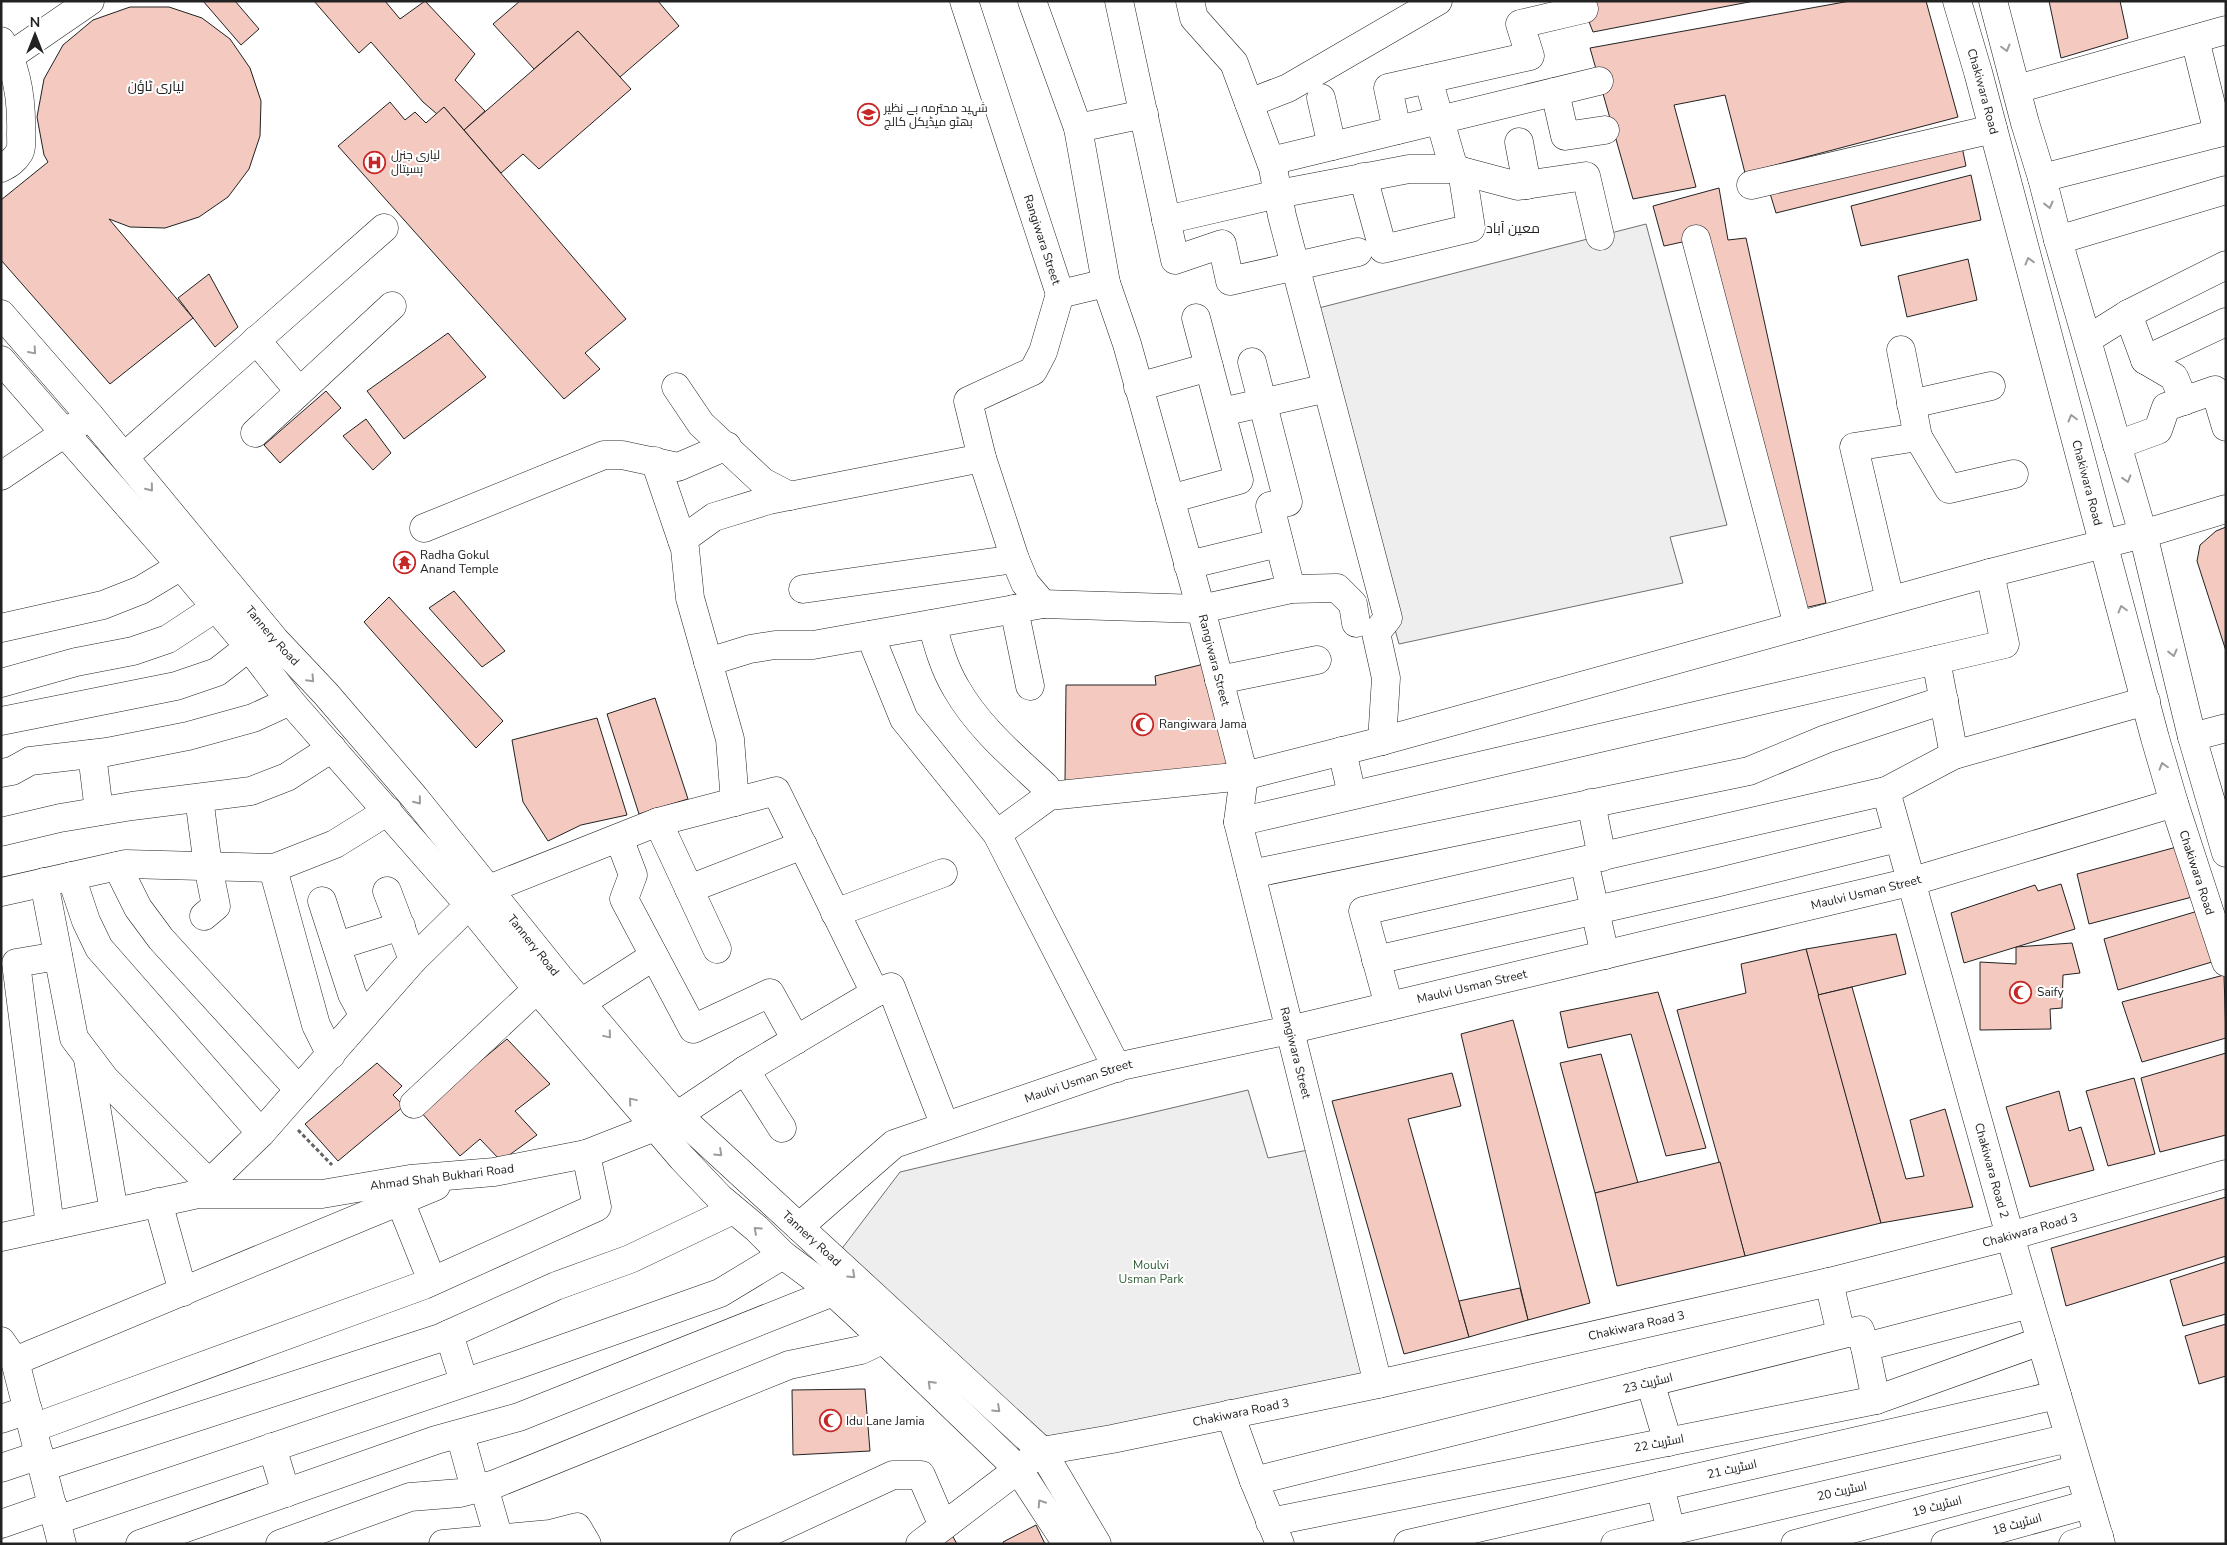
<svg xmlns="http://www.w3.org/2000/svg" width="2227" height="1545" font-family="'Nunito Sans',Cairo,sans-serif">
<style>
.green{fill:#eee;stroke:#6f6f6f}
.building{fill:#f3c9c0;stroke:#222}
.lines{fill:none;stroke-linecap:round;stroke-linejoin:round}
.minor-casing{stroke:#222;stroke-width:29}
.major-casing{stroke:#222;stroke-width:29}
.path{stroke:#646464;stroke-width:3;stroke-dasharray:4 2.5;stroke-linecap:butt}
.minor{stroke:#fff;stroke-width:28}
.major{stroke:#fff;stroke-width:28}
.oneway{stroke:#9c9c9c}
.labels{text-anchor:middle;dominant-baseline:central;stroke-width:4;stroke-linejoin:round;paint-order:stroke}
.street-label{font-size:12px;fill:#222;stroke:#fff}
.poi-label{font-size:12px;fill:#222;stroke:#fff;text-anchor:start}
.park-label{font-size:12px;fill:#2f5e38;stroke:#fff}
.neighbourhood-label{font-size:14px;fill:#222;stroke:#fff}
</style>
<rect width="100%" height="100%" fill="#fff"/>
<g class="green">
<path d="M 1646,224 L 1727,525 L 1670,537 L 1683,583 L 1399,644 L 1307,311 Z"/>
<path d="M 1248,1090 L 1268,1158 L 1318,1148 L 1378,1384 L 1042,1451 L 834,1259 L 900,1172 Z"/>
</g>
<g class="building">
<path d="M 203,1 L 235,1 L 259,29 L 241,45 Z"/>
<path d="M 314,1 L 385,1 L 400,19 L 425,1 L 475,54 L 455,80 L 485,111 L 464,130 L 444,107 L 437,114 L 423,102 L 371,42 L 359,53 Z"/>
<path d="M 520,1 L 658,1 L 679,26 L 620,77 L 578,31 L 534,69 L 493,24 Z"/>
<path d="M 1594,1 L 1754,1 L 1593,32 L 1584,9 Z"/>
<path d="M 1850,1 L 1926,1 L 1958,117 L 1745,173 L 1725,95 L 1674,105 L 1696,187 L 1633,199 L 1590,48 Z"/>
<path d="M 2049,1 L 2120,1 L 2128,38 L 2061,58 Z"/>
<path d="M 130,7 L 169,7 L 202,18 L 230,39 L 250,68 L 261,101 L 260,136 L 249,169 L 228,197 L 199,217 L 165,228 L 130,227 L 109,219 L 193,318 L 110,384 L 1,260 L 1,200 L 48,162 L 44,155 L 37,117 L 44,79 L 63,45 L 93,20 Z"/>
<path d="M 578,31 L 631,89 L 539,169 L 523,154 L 501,173 L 464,130 Z"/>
<path d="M 390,102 L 405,120 L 415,112 L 426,123 L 444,107 L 626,319 L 585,353 L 600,369 L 564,399 L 338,146 Z"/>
<path d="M 1961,142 L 1966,166 L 1776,213 L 1769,190 Z"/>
<path d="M 1971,175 L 1981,220 L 1861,246 L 1851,206 Z"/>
<path d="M 1719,188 L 1728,240 L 1746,238 L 1826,603 L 1804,608 L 1696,239 L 1664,246 L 1653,206 Z"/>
<path d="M 1968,259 L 1977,300 L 1907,317 L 1898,276 Z"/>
<path d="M 209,274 L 238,327 L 215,347 L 178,298 Z"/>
<path d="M 448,333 L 486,377 L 404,439 L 367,391 Z"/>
<path d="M 326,391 L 341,408 L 280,463 L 264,445 Z"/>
<path d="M 366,419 L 391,453 L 373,470 L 343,436 Z"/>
<path d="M 2226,527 L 2226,651 L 2197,561 L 2200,545 L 2216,531 Z"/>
<path d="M 454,591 L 505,651 L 482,667 L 429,608 Z"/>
<path d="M 389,597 L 503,721 L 476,748 L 364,622 Z"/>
<path d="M 1204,664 L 1230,763 L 1184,773 L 1065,782 L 1066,685 L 1156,685 L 1155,676 Z"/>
<path d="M 655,698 L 688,799 L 639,814 L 607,714 Z"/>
<path d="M 597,718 L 627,815 L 581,825 L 548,841 L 523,802 L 512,740 Z"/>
<path d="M 2184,845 L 2196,896 L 2089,924 L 2077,874 Z"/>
<path d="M 2061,884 L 2075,929 L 1964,963 L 1951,913 L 2035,885 L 2038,891 Z"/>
<path d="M 2208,908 L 2222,959 L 2118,990 L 2104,939 Z"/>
<path d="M 1896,934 L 1906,974 L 1818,995 L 1806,949 Z"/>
<path d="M 2072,943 L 2080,973 L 2063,975 L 2062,1008 L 2050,1009 L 2051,1029 L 1980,1030 L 1980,962 L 2016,964 L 2016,947 Z"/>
<path d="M 1806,949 L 1881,1223 L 1745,1256 L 1677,1010 L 1746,993 L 1741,964 Z"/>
<path d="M 2224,975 L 2226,1038 L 2142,1062 L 2122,1002 Z"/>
<path d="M 1852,987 L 1906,1179 L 1924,1176 L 1910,1120 L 1945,1109 L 1973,1207 L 1881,1223 L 1818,995 Z"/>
<path d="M 1658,992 L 1706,1148 L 1666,1156 L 1631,1034 L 1568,1048 L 1560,1012 Z"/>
<path d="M 1513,1020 L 1590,1303 L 1528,1320 L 1461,1034 Z"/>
<path d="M 507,1039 L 550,1084 L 515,1111 L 537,1135 L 501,1161 L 480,1139 L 460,1156 L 420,1111 Z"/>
<path d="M 2226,1053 L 2226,1135 L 2160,1152 L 2141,1078 Z"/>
<path d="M 1601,1054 L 1638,1183 L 1595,1193 L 1560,1063 Z"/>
<path d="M 377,1063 L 402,1086 L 393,1095 L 404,1106 L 338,1161 L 305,1124 Z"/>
<path d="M 1452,1073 L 1461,1106 L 1408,1119 L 1469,1337 L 1404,1354 L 1332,1101 Z"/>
<path d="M 2134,1078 L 2155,1154 L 2108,1166 L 2086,1091 Z"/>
<path d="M 2059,1091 L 2069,1131 L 2081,1127 L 2094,1170 L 2030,1187 L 2006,1107 Z"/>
<path d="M 1720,1162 L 1745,1256 L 1617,1286 L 1595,1193 Z"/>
<path d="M 2226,1197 L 2226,1256 L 2066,1306 L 2051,1248 Z"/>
<path d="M 2226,1262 L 2226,1314 L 2183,1326 L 2170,1280 Z"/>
<path d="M 1520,1288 L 1528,1320 L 1469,1337 L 1459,1301 Z"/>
<path d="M 2226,1324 L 2226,1376 L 2199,1384 L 2185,1336 Z"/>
<path d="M 865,1389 L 870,1451 L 793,1455 L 792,1390 Z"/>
<path d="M 1036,1525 L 1045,1544 L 1004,1544 L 1003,1542 Z"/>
<path d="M 952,1535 L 957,1544 L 935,1544 Z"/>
</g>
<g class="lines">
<defs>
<g id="minor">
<path id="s1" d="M 964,1 L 1060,294 L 1106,283 L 1127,344 L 1201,609 L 1244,776 L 1238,822 L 1378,1384"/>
<path d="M 1032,1 L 1078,128 L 1106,283"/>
<path d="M 1119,1 L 1175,260 L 1222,244 L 1230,281 L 1358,252"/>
<path d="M 1190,1 L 1194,18 L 1234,63 L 1273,168 L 1282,216 L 1388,618 L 1376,633 L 1386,678 L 1382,741"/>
<path d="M 2195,39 L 2218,133"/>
<path d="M 1,41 C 18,69 22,102 21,134 C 21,140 22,149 19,153 C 14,161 9,164 1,168"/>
<path d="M 10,56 L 90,1"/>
<path d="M 1428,79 L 1454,169"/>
<path d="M 2017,89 L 2226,30"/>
<path d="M 1555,92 L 1565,136 L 1605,130"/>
<path d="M 1321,98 L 1332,146"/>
<path d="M 1249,103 L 1288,88 L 1438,1"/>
<path d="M 1078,128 L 1144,114"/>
<path d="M 1397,130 L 1388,88 L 1530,56 L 1520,24 L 1584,9"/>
<path d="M 1519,142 L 1527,185"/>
<path d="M 1271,161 L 1599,81"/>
<path d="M 1363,177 L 1383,249 L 1471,228 L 1462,171"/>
<path d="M 2042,178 L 2226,131"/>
<path d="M 1751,185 L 1993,129"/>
<path d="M 1166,220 L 1278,194 L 1409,169 L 1454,169 L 1518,186 L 1586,176 L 1600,236"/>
<path d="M 1696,239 L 1798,626"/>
<path d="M 2058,240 L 2226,190"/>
<path d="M 1060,294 L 1043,352 L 1033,371 L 968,401 L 982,458 L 1015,559 L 1025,583 L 1043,604 L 1201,609 L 1291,589 L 1337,588 L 1353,604 L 1356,623"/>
<path d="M 2128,314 L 2145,360 L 2174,377 L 2184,401"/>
<path d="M 2088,339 L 2128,314 L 2226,265"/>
<path d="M 256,340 L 299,391"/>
<path d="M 1901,350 L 1918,437"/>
<path d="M 2145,360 L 2226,322"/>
<path d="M 1252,362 L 1288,502 L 1270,506 L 1291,589"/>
<path d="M 676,387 L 701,424 L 763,482 L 790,496"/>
<path d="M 1138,387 L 1209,367"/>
<path d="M 1911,404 L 1991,386"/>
<path d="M 1222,412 L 1327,388"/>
<path d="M 255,433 L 392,306"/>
<path d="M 2117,445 L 2158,430 L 2166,407 L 2215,390 L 2226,427"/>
<path d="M 124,457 L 384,228"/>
<path d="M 655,461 L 685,549 L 690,598 L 730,739 L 735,802"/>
<path d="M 1,476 L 90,416"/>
<path d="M 1170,499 L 1239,480 L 1196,318"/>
<path d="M 424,528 L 604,455 L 622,455 L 678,467 L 727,446"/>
<path d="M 682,540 L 714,517 L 769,500 L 982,458"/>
<path d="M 1188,565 L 1279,543"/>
<path d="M 803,589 L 1015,559"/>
<path d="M 1890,600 L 1854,447 L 1918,437 L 1949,489 L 2014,474"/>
<path d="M 1014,609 L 1030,686"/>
<path d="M 932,624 C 938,646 944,668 956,688 C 978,727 1014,757 1046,787 L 1049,796"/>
<path d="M 1,628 L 103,605 L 141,590 L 181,566"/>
<path d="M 870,635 L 904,719 L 997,834 L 1117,1068"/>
<path d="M 1936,660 L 1954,755"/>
<path d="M 708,662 L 750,649 L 775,645 L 813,645 L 1043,604"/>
<path d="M 1219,680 L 1317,660"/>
<path d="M 1,683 L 76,662 L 133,651 L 168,639 L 215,608"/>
<path d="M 1,721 L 176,686 L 217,672 L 249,647"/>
<path d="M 2192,737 L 2226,728"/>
<path d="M 1342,751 L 1352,795"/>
<path d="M 92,754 L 99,811"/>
<path d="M 1,773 L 12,771 L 30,761 L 107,752 L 188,736 L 253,718 L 290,701"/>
<path id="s2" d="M 1886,791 L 2010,1236 L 2101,1544"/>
<path d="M 199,798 L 208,866 L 216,906 L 204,916"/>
<path d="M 1591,803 L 1602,857"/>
<path d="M 658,822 L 717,949"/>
<path d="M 1238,822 L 2005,644 L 1990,573"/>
<path d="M 1,832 L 60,818 L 132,806 L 251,791 L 287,777 L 332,748"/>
<path d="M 997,834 L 1049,796 L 1244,776 L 1382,741 L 1990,573 L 2143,534 L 2226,509"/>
<path d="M 619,838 L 633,875 L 624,899 L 693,1029 L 770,993 L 796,1040"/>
<path d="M 1584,861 L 1605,955"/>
<path d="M 117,866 L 138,908 L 161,939 L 299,1090"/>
<path d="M 1251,874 L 1749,771 L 1826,739 L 1944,700"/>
<path d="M 71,876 L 86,921 L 99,948 L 261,1133"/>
<path d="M 275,876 L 316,1025 L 331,1055"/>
<path d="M 44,882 L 74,1038 L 105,1079 L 209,1183"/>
<path d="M 689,889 L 803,845"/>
<path d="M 387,891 L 413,960"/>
<path d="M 1,892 L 126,864 L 274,868 L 335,844 L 388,811"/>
<path d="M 322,901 L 352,994 L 364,1016"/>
<path d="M 835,913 L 943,873"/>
<path d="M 337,946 L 401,926"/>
<path d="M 1376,960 L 1715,883 L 1898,838"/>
<path d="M 875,993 L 891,987 L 945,1126"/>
<path d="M 581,1003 L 654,956"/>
<path d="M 1389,1006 L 1363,911 L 1886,791 L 1954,755 L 2146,701"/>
<path d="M 88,1059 L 114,1212"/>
<path d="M 745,1070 L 782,1128"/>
<path d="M 414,1104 L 537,989"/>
<path d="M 400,1201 L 432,1281"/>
<path d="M 158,1202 L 183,1292"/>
<path d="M 50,1226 L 16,963 L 58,956"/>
<path id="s3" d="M 799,1227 L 894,1144 L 1121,1066 L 1289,1030 L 1910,882 L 2174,803"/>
<path d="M 1,1237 L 198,1194 L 261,1133 L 413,960 L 469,905 L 489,889 L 658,822 L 776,791 L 875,993 L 745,1070 L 678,1115 L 655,1127 L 586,1154 L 494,1172 L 410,1179 L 322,1194 L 198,1194"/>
<path d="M 1829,1282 L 1841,1334"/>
<path d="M 449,1334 L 464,1382"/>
<path d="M 1,1341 L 15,1361 L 62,1544"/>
<path d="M 1865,1347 L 1876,1400"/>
<path d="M 15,1361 L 436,1186"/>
<path d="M 1650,1382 L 1668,1442"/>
<path d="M 1230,1414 L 1254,1481 L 1280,1544"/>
<path d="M 1,1419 L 28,1410"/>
<path d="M 33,1428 L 424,1285 L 597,1207 L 586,1154"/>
<path d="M 460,1434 L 475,1489"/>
<path d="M 272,1447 L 286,1493"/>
<path d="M 43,1467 L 440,1338 L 556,1286 L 630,1259 L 733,1210"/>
<path d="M 1,1468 L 40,1455"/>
<path d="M 1254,1481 L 1860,1330 L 1865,1347 L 2030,1304"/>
<path d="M 1660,1486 L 1671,1531"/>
<path d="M 484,1487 L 499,1539"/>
<path d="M 57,1520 L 517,1365 L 720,1293 L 783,1255"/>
<path d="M 1270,1522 L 1876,1400 L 2041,1341"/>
<path d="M 1,1524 L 53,1506"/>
<path d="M 140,1544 L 436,1440 L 519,1417 L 833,1292"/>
<path d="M 280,1544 L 410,1497 L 460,1493 L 495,1484 L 789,1365 L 861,1350 L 882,1340"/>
<path d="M 443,1544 L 550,1534 L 577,1527 L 587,1544"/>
<path d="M 744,1544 L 893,1475 L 921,1475 L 943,1526"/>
<path id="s4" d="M 920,1544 L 1042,1451 L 1112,1439 L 1378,1384 L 1829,1282 L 2010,1236 L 2226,1174"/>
<path d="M 1408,1544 L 2057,1395"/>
<path d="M 1615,1544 L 2069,1438"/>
<path d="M 1795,1544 L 2078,1469"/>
<path d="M 1945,1544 L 2089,1504"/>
<path d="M 2073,1544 L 2099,1536"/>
</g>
<g id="major">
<path id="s5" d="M 1957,1 L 1978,72 L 2155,738 L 2174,803 L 2226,962"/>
<path d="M 1993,1 L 2025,123 L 2042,178 L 2058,240 L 2143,534 L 2192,737 L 2226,853"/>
<path id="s6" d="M 1,314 L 90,416 L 275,640 L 326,694 L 415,798 L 559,977 L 668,1106 L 1042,1451 L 1097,1544"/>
<path d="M 1,360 L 181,566 L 249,647 L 290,701 L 469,905 L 537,989 L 682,1158 L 720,1198 L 756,1228 L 783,1255 L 833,1292 L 859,1316 L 1018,1469 L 1067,1544"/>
</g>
</defs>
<use href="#minor" class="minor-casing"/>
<use href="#major" class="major-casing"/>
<path class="path" d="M 298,1130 L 332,1165"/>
<use href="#minor" class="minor"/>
<use href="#major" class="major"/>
</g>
<defs><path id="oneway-chevron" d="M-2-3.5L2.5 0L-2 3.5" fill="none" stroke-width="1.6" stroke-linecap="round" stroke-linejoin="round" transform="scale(1.25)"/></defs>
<g class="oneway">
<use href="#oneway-chevron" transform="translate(2006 48) rotate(75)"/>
<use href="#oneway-chevron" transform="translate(2049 205) rotate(76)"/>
<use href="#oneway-chevron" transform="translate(2029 261) rotate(-105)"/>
<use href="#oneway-chevron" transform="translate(33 351) rotate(49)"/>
<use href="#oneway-chevron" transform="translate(2072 418) rotate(-105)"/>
<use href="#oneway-chevron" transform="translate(2127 479) rotate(73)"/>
<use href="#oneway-chevron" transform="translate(150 488) rotate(51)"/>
<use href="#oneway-chevron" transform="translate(2122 609) rotate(-105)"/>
<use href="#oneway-chevron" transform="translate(2173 653) rotate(76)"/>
<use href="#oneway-chevron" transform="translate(311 679) rotate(47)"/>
<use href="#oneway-chevron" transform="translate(2163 766) rotate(-106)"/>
<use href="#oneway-chevron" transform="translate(418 801) rotate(51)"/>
<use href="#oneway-chevron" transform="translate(608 1035) rotate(50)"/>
<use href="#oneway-chevron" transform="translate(632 1101) rotate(-130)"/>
<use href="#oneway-chevron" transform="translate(719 1153) rotate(43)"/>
<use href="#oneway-chevron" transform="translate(757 1230) rotate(-138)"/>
<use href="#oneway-chevron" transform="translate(852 1275) rotate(43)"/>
<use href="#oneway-chevron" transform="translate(931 1384) rotate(-135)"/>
<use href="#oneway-chevron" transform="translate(997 1409) rotate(43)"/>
<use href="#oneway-chevron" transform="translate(1041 1503) rotate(-123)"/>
</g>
<defs>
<symbol id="university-ring" viewBox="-11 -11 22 22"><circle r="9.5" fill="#fff" stroke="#c62828" stroke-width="1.5"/><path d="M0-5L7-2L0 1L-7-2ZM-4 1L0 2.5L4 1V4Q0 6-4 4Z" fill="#c62828"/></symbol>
<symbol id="hospital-ring" viewBox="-11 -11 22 22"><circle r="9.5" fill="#fff" stroke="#c62828" stroke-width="1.5"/><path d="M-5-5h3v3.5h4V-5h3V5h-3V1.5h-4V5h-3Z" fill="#c62828"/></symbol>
<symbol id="temple-ring" viewBox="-11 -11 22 22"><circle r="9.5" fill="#fff" stroke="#c62828" stroke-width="1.5"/><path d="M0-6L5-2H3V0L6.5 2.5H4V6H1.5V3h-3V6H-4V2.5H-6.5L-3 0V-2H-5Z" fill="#c62828"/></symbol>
<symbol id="mosque-ring" viewBox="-11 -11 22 22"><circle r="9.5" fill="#fff" stroke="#c62828" stroke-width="1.5"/><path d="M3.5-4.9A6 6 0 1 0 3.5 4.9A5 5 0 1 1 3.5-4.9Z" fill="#c62828"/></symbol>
</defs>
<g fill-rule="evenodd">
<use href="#university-ring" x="856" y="102" width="25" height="25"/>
<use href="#hospital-ring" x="362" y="150" width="25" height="25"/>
<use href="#temple-ring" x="392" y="550" width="25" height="25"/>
<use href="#mosque-ring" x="1130" y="712" width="25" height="25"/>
<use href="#mosque-ring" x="2008" y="980" width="25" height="25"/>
<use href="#mosque-ring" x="818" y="1408" width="25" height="25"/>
</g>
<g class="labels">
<g class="street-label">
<text stroke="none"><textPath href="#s5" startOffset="94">Chakiwara Road</textPath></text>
<text stroke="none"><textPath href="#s1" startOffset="251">Rangiwara Street</textPath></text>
<text stroke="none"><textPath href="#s5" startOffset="499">Chakiwara Road</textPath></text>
<text stroke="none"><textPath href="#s6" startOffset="421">Tannery Road</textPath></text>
<text stroke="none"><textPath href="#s1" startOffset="748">Rangiwara Street</textPath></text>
<text stroke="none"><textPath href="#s5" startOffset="904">Chakiwara Road</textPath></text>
<text stroke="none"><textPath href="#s3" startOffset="1131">Maulvi Usman Street</textPath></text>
<text stroke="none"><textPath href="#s6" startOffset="826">Tannery Road</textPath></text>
<text stroke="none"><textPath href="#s3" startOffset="726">Maulvi Usman Street</textPath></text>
<text stroke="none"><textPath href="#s1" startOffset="1152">Rangiwara Street</textPath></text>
<text stroke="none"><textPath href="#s3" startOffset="321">Maulvi Usman Street</textPath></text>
<text stroke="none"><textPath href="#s2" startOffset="394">Chakiwara Road 2</textPath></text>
<text transform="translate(442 1177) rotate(-7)">Ahmad Shah Bukhari Road</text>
<text stroke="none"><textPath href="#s4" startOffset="1166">Chakiwara Road 3</textPath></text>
<text stroke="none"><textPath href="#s6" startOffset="1231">Tannery Road</textPath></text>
<text stroke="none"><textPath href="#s4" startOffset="761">Chakiwara Road 3</textPath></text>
<text transform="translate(1648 1383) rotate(-14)">اسٹریٹ 23</text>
<text stroke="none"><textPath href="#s4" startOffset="356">Chakiwara Road 3</textPath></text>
<text transform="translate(1659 1443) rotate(-11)">اسٹریٹ 22</text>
<text transform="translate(1732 1469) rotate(-13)">اسٹریٹ 21</text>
<text transform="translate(1842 1491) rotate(-13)">اسٹریٹ 20</text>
<text transform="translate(1937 1506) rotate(-15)">اسٹریٹ 19</text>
<text transform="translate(2017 1524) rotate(-16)">اسٹریٹ 18</text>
</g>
<g class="poi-label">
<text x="884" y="108">شہید محترمہ بے نظیر<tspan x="884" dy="14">بھٹو میڈیکل کالج</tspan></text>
<text x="391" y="155">لیاری جنرل<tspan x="391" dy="14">ہسپتال</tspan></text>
<text x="420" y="555">Radha Gokul<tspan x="420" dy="14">Anand Temple</tspan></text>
<text x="1159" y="724">Rangiwara Jama</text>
<text x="2037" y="992">Saify</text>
<text x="846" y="1421">Idu Lane Jamia</text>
</g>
<g class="park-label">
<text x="1151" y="1265">Moulvi<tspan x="1151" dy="14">Usman Park</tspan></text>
</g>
<g class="neighbourhood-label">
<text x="156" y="86">لیاری ٹاؤن</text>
<text x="1513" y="228">معین آباد</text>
</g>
</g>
<rect width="2227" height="1545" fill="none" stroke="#222222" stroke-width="5"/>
<g transform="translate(35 35)" stroke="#ffffff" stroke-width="4" paint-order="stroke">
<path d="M0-4L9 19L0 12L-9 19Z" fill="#222222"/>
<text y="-8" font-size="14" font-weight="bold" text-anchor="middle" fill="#222222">N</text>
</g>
</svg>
